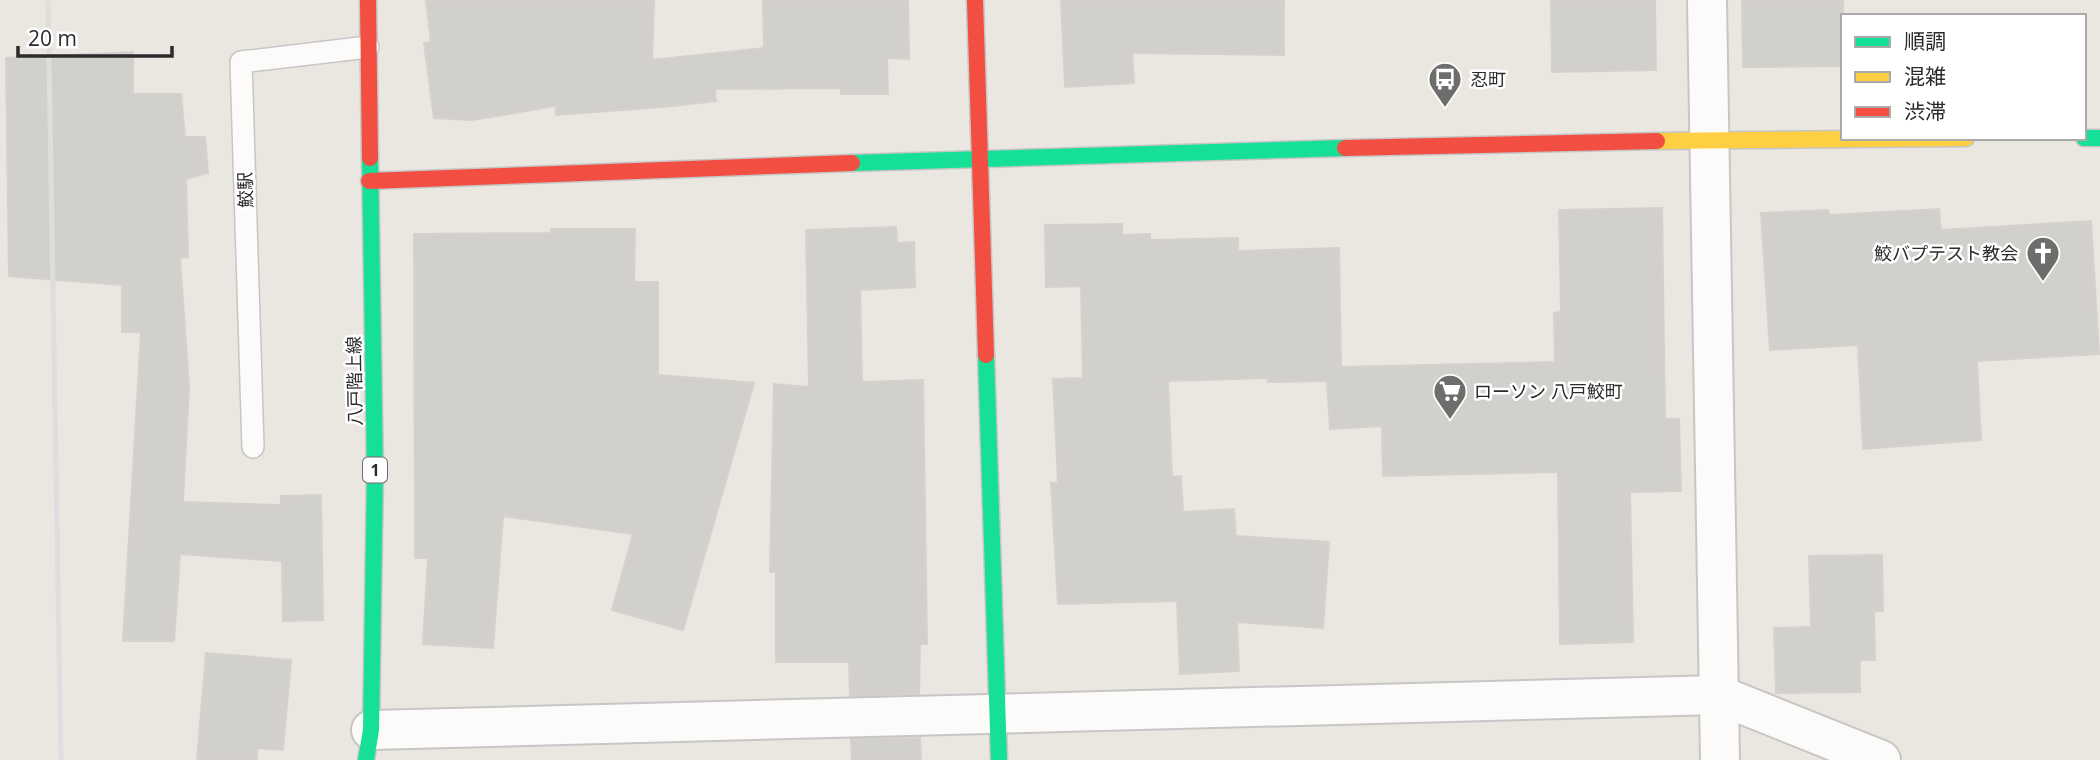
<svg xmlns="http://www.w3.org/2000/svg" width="2100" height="760" font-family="'Open Sans','Noto Sans JP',sans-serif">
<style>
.building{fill:#d2d0cc;stroke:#d5d2cd;stroke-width:2}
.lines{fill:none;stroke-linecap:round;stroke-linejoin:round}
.lane-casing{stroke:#c7c6c6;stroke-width:24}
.street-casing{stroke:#c7c6c6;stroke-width:42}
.fast-casing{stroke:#c7c6c6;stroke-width:19}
.slow-casing{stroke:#c7c6c6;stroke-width:19}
.jam-casing{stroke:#c7c6c6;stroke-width:19}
.lane{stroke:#fcfbfa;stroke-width:21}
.street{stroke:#fcfbfa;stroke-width:38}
.fast{stroke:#16e098;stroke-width:16}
.slow{stroke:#ffcf43;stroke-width:16}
.jam{stroke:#f24e42;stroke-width:16}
.rail{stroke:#dededf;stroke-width:5}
.labels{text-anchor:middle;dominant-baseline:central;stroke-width:5;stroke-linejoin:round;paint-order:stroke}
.shield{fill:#fff;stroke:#6b6b6b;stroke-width:2}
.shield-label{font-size:16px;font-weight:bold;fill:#2b2b2b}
.poi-label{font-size:18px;fill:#2b2b2b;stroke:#fff;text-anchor:start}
.street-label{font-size:18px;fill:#2b2b2b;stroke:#fff}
</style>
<rect width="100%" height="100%" fill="#eae7e1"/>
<g class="building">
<path d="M 426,0 L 654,0 L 652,60 L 764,48 L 763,0 L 908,0 L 909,59 L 887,58 L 888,94 L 841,94 L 841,88 L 715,89 L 716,101 L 662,107 L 556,115 L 556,106 L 472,120 L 434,118 L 424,43 L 431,42 Z"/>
<path d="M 1061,0 L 1284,0 L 1284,55 L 1132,53 L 1134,83 L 1065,87 Z"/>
<path d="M 1551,0 L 1655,0 L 1656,70 L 1552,72 Z"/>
<path d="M 1742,0 L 1843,0 L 1843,66 L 1743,67 Z"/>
<path d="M 133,52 L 133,94 L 181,94 L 185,137 L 205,137 L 208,173 L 186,179 L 188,257 L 180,258 L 189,387 L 183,502 L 281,505 L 281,496 L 321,495 L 323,620 L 283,621 L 282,561 L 180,554 L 174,641 L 123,641 L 141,332 L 122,332 L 122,285 L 9,276 L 6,58 Z"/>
<path d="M 1662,208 L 1665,419 L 1679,419 L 1681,491 L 1630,492 L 1633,642 L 1560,644 L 1558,472 L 1383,476 L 1382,426 L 1330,429 L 1327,381 L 1268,382 L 1268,378 L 1168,381 L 1172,477 L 1181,476 L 1183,512 L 1234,509 L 1236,536 L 1329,542 L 1323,628 L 1237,622 L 1239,671 L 1180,674 L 1177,601 L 1058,604 L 1051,483 L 1058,483 L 1053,379 L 1083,378 L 1081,286 L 1046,287 L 1045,225 L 1122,224 L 1122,235 L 1150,234 L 1150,240 L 1238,238 L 1238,251 L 1339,248 L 1341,367 L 1555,362 L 1554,313 L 1561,312 L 1559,210 Z"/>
<path d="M 1939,209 L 1941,230 L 2091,221 L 2099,354 L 1977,361 L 1981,440 L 1863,449 L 1858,345 L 1770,350 L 1761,213 L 1828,210 L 1829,215 Z"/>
<path d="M 896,227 L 897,243 L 914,242 L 915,287 L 860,290 L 862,382 L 923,380 L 927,644 L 920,644 L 919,694 L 850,696 L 849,662 L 776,662 L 776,572 L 770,572 L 774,384 L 809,387 L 806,230 Z"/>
<path d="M 551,229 L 635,229 L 634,282 L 658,282 L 658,375 L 754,383 L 683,630 L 612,610 L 633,534 L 503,516 L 493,648 L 423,644 L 428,558 L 415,558 L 414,234 L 551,233 Z"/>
<path d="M 1882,555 L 1883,611 L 1874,611 L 1875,660 L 1860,660 L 1860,692 L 1776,693 L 1774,628 L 1811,627 L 1809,556 Z"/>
<path d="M 206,653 L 291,660 L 283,750 L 257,748 L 257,760 L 197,760 Z"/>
<path d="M 920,738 L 921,760 L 852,760 L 851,739 Z"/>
</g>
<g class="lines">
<defs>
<path id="lane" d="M 253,447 L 241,62 L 368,47"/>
<g id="street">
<path d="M 1707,0 L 1720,760"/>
<path d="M 371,730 L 1719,695 L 1881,760"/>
</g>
<g id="fast">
<path d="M 2084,138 L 2100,138"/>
<path d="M 852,163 L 1345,148"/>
<path d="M 986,355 L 999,760"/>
<path d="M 366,760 L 371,730 L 375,472 L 370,158"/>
</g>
<path id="slow" d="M 1657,141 L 1966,138"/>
<g id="jam">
<path d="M 368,0 L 370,158"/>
<path d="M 975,0 L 986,355"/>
<path d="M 1345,148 L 1657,141"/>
<path d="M 369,181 L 852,163"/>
</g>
</defs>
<use href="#lane" class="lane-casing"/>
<use href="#street" class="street-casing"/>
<use href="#fast" class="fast-casing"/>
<use href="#slow" class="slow-casing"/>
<use href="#jam" class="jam-casing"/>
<use href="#lane" class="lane"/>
<use href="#street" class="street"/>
<use href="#fast" class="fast"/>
<use href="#slow" class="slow"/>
<use href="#jam" class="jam"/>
<path class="rail" d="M 48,0 L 61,760"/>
</g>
<defs>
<symbol id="bus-pin" viewBox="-11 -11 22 30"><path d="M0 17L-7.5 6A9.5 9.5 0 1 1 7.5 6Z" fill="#6e6d6b" stroke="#fff"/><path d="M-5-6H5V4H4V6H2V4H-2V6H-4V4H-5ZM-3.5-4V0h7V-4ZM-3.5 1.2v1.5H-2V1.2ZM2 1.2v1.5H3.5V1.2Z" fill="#fff"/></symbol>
<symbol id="church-pin" viewBox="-11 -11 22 30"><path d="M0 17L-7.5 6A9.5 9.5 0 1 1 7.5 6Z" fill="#6e6d6b" stroke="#fff"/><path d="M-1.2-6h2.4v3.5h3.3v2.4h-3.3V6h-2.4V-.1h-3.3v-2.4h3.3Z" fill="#fff"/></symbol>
<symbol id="supermarket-pin" viewBox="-11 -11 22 30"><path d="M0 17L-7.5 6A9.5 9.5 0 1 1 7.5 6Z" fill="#6e6d6b" stroke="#fff"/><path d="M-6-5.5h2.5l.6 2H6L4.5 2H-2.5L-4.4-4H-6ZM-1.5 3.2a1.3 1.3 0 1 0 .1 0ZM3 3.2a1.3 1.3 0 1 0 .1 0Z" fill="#fff"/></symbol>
</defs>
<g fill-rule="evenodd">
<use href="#bus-pin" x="1426" y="60" width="38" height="52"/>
<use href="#church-pin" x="2024" y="234" width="38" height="52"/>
<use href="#supermarket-pin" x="1431" y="372" width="38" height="52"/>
</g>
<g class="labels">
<rect class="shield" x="363" y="457.5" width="24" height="25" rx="5"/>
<g class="shield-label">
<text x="375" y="470">1</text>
</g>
<g class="poi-label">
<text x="1470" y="79">忍町</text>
<text x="2018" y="253" text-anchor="end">鮫バプテスト教会</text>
<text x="1474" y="391">ローソン 八戸鮫町</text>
</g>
<g class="street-label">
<text transform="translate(245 190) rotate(-92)">鮫駅</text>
<text transform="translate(354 381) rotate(-91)">八戸階上線</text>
</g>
</g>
<rect x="1841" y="14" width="245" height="126" fill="#ffffff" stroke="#aaaaaa" stroke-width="2"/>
<rect x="1855" y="37" width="35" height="10" fill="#16e098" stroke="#aaaaaa" stroke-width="2"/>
<text x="1904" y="49" font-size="21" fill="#2b2b2b">順調</text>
<rect x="1855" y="72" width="35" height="10" fill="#ffcf43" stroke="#aaaaaa" stroke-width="2"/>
<text x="1904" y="84" font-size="21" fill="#2b2b2b">混雑</text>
<rect x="1855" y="107" width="35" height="10" fill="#f24e42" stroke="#aaaaaa" stroke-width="2"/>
<text x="1904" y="119" font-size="21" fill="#2b2b2b">渋滞</text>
<path d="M18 46v10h154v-10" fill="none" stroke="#2b2b2b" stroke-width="3.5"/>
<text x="28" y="46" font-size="21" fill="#2b2b2b" stroke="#ffffff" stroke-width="5" paint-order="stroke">20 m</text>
</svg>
